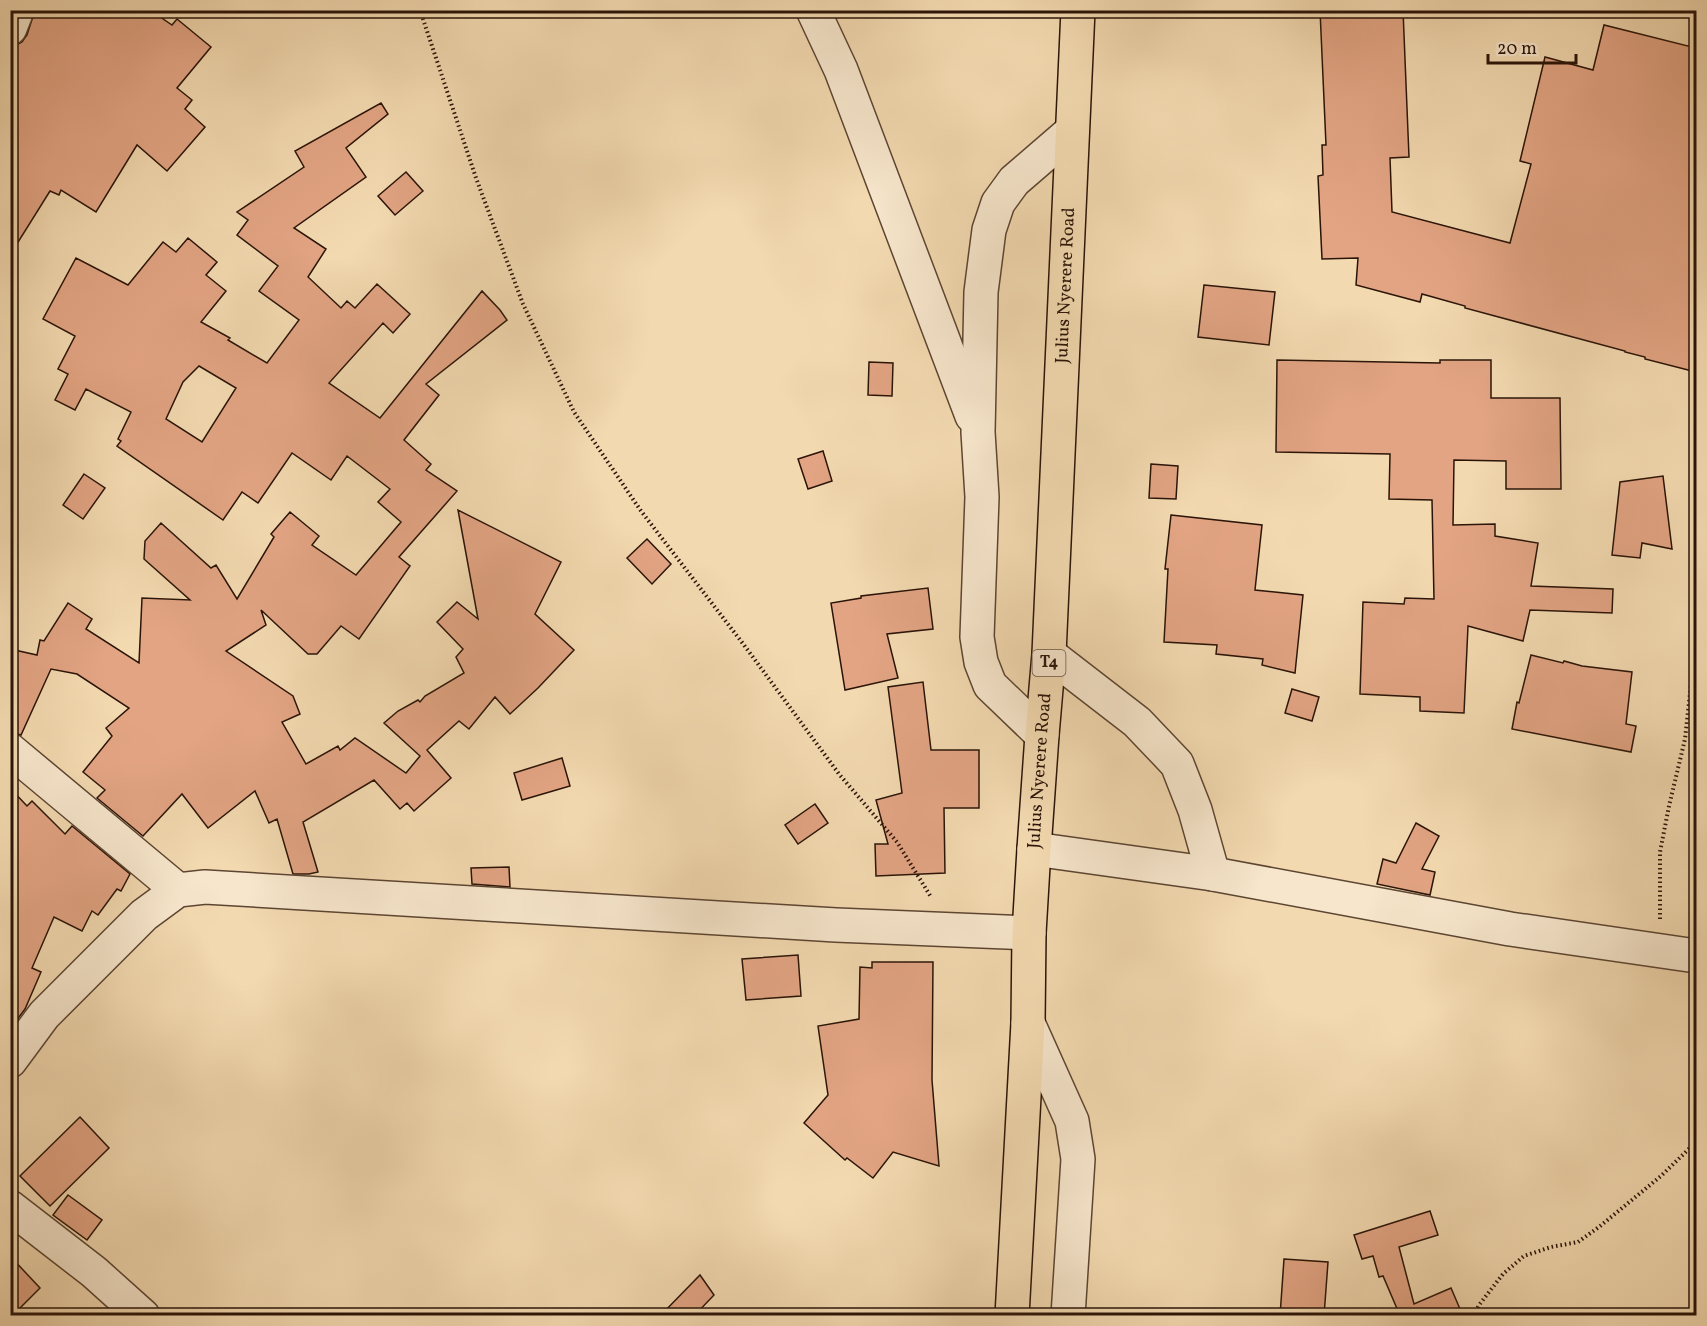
<svg xmlns="http://www.w3.org/2000/svg" width="1707" height="1326" font-family="Vollkorn,serif">
<style>
.building{fill:#e2a483;stroke:#2a1408;stroke-width:1.5;fill-rule:evenodd}
.lines{fill:none;stroke-linecap:round;stroke-linejoin:round}
.minor-casing{stroke:#5c4532;stroke-width:36}
.highway-casing{stroke:#2a1408;stroke-width:36}
.path{stroke:#2a1408;stroke-width:4;stroke-dasharray:1.5 3;stroke-linecap:butt}
.minor{stroke:#f7e6cc;stroke-width:33}
.highway{stroke:#f3d9b0;stroke-width:33}
.labels{text-anchor:middle;dominant-baseline:central;stroke-width:5;stroke-linejoin:round;paint-order:stroke}
.shield{fill:#f7e6cc;stroke:#685343;stroke-width:1.5}
.shield-label{font-size:16px;font-weight:bold;fill:#2a1408}
.street-label{font-size:18px;fill:#2a1408;stroke:#f7e6cc}
</style>
<rect width="100%" height="100%" fill="#f3d9b0"/>
<filter id="stains"><feTurbulence type="fractalNoise" baseFrequency=".00333" numOctaves="4"/><feColorMatrix values="0 0 0 0 .2 0 0 0 0 .09 0 0 0 0 .02 0 0 0 .5 -.17"/></filter>
<radialGradient id="worn" r=".72"><stop offset=".6" stop-color="#630" stop-opacity="0"/><stop offset="1" stop-color="#630" stop-opacity=".3"/></radialGradient>
<g class="building">
<path d="M 35,10 L 150,10 L 172,25 L 177,19 L 211,47 L 177,88 L 192,100 L 185,109 L 205,127 L 167,171 L 137,145 L 96,212 L 61,190 L 59,195 L 50,191 L 10,255 L 10,55 L 14,46 L 22,42 L 27,35 Z"/>
<path d="M 1320,10 L 1403,10 L 1409,157 L 1390,158 L 1392,212 L 1510,243 L 1531,164 L 1520,161 L 1545,57 L 1593,70 L 1604,25 L 1696,48 L 1696,372 L 1645,359 L 1645,357 L 1625,352 L 1625,351 L 1465,308 L 1465,306 L 1422,294 L 1420,302 L 1356,285 L 1358,258 L 1322,259 L 1318,176 L 1323,175 L 1322,145 L 1326,145 Z"/>
<path d="M 381,103 L 388,114 L 346,148 L 366,177 L 294,228 L 326,249 L 308,277 L 341,308 L 347,301 L 355,308 L 377,284 L 410,314 L 393,333 L 383,323 L 329,383 L 380,418 L 482,291 L 500,310 L 507,320 L 426,384 L 439,395 L 404,440 L 431,464 L 426,470 L 457,491 L 399,557 L 410,566 L 359,639 L 341,626 L 317,654 L 308,654 L 261,610 L 266,625 L 226,651 L 293,696 L 300,714 L 282,722 L 306,764 L 338,746 L 340,750 L 355,738 L 406,773 L 420,756 L 384,723 L 398,711 L 418,700 L 420,702 L 425,696 L 464,673 L 456,657 L 463,649 L 437,622 L 457,602 L 478,619 L 458,510 L 561,562 L 535,614 L 574,650 L 538,688 L 510,714 L 495,697 L 469,729 L 459,721 L 427,750 L 451,778 L 414,811 L 407,803 L 400,809 L 374,780 L 303,822 L 318,872 L 309,874 L 293,874 L 277,819 L 269,823 L 255,791 L 208,828 L 182,794 L 143,836 L 97,798 L 105,790 L 83,772 L 112,736 L 106,728 L 129,708 L 77,674 L 51,669 L 21,735 L 10,732 L 10,649 L 37,655 L 40,640 L 44,641 L 68,603 L 92,619 L 86,629 L 139,663 L 142,598 L 190,600 L 144,559 L 145,541 L 161,523 L 211,568 L 216,565 L 237,599 L 274,537 L 271,534 L 290,512 L 319,536 L 312,545 L 356,575 L 401,522 L 378,502 L 390,489 L 347,456 L 331,480 L 292,453 L 258,503 L 242,492 L 223,520 L 117,446 L 121,441 L 118,439 L 131,412 L 86,389 L 75,410 L 55,400 L 68,374 L 58,369 L 75,336 L 43,319 L 76,258 L 128,285 L 163,242 L 176,252 L 188,238 L 217,262 L 206,275 L 226,291 L 201,322 L 230,338 L 228,340 L 267,363 L 299,320 L 259,291 L 278,266 L 237,235 L 248,220 L 237,212 L 304,167 L 295,151 ZM 199,366 L 236,388 L 202,442 L 166,419 L 183,382 Z"/>
<path d="M 406,172 L 423,191 L 395,215 L 378,196 Z"/>
<path d="M 1204,285 L 1275,292 L 1269,345 L 1198,337 Z"/>
<path d="M 1277,360 L 1440,363 L 1440,360 L 1491,360 L 1491,398 L 1560,398 L 1561,489 L 1506,489 L 1506,461 L 1454,460 L 1453,525 L 1495,524 L 1495,536 L 1538,543 L 1531,586 L 1613,589 L 1612,613 L 1530,610 L 1523,641 L 1468,626 L 1464,713 L 1420,711 L 1420,697 L 1360,694 L 1363,602 L 1404,604 L 1405,598 L 1434,599 L 1432,500 L 1389,499 L 1390,454 L 1276,452 Z"/>
<path d="M 869,362 L 893,363 L 892,396 L 868,395 Z"/>
<path d="M 823,451 L 832,481 L 808,489 L 798,459 Z"/>
<path d="M 1151,464 L 1178,466 L 1176,499 L 1149,498 Z"/>
<path d="M 84,474 L 105,488 L 83,519 L 63,505 Z"/>
<path d="M 1663,476 L 1672,549 L 1642,543 L 1640,558 L 1612,555 L 1620,482 Z"/>
<path d="M 1171,515 L 1262,525 L 1255,590 L 1303,595 L 1295,673 L 1262,665 L 1263,659 L 1216,654 L 1217,645 L 1164,642 L 1168,569 L 1165,569 Z"/>
<path d="M 647,539 L 671,564 L 652,584 L 627,558 Z"/>
<path d="M 928,588 L 933,629 L 887,634 L 898,678 L 845,690 L 831,603 L 861,598 L 861,596 Z"/>
<path d="M 1531,655 L 1563,663 L 1564,661 L 1582,666 L 1632,672 L 1626,724 L 1636,726 L 1631,752 L 1512,729 L 1517,702 L 1519,703 Z"/>
<path d="M 923,682 L 931,750 L 979,750 L 979,808 L 944,808 L 945,873 L 876,876 L 875,844 L 888,844 L 876,800 L 902,793 L 888,687 Z"/>
<path d="M 1292,689 L 1319,697 L 1312,721 L 1285,713 Z"/>
<path d="M 562,758 L 570,786 L 522,800 L 514,773 Z"/>
<path d="M 10,788 L 27,806 L 32,801 L 65,834 L 72,826 L 130,874 L 121,891 L 117,889 L 98,915 L 92,911 L 82,931 L 54,917 L 32,968 L 41,972 L 25,1009 L 10,1029 Z"/>
<path d="M 815,804 L 828,823 L 798,844 L 785,825 Z"/>
<path d="M 1416,823 L 1439,836 L 1422,869 L 1435,872 L 1430,895 L 1377,884 L 1383,859 L 1396,863 Z"/>
<path d="M 509,867 L 510,887 L 472,884 L 471,868 Z"/>
<path d="M 798,955 L 801,996 L 746,1000 L 742,959 Z"/>
<path d="M 872,962 L 933,962 L 932,1080 L 939,1166 L 893,1152 L 873,1178 L 847,1158 L 845,1160 L 804,1123 L 828,1095 L 818,1026 L 859,1019 L 860,967 L 872,968 Z"/>
<path d="M 80,1117 L 109,1148 L 50,1206 L 20,1176 Z"/>
<path d="M 68,1195 L 102,1220 L 87,1240 L 53,1215 Z"/>
<path d="M 1430,1211 L 1438,1235 L 1399,1247 L 1414,1304 L 1451,1288 L 1463,1316 L 1389,1316 L 1398,1311 L 1383,1276 L 1379,1277 L 1373,1256 L 1362,1259 L 1354,1235 Z"/>
<path d="M 10,1256 L 40,1288 L 12,1316 L 10,1316 Z"/>
<path d="M 1284,1259 L 1328,1262 L 1324,1316 L 1280,1316 Z"/>
<path d="M 700,1275 L 714,1295 L 694,1316 L 660,1316 Z"/>
</g>
<g class="lines">
<defs>
<g id="minor">
<path d="M 813,10 L 841,70 L 972,416"/>
<path d="M 10,28 L 17,10"/>
<path d="M 1049,654 L 1137,722 L 1177,764 L 1195,810 L 1213,874"/>
<path d="M 1042,735 L 990,685 L 981,662 L 977,637 L 982,497 L 978,432 L 981,292 L 989,230 L 998,203 L 1014,181 L 1072,131"/>
<path d="M 10,750 L 178,890"/>
<path d="M 1034,849 L 1213,874 L 1510,929 L 1696,956"/>
<path d="M 1028,1023 L 1072,1121 L 1078,1159 L 1068,1316"/>
<path d="M 10,1061 L 44,1015 L 144,915 L 178,890 L 205,887 L 836,925 L 1029,933"/>
<path d="M 10,1207 L 94,1272 L 143,1316"/>
</g>
<g id="highway">
<path id="s1" d="M 1012,1316 L 1028,1023 L 1029,933 L 1034,849 L 1042,735 L 1049,654 L 1078,10"/>
</g>
</defs>
<use href="#minor" class="minor-casing"/>
<use href="#highway" class="highway-casing"/>
<g class="path">
<path d="M 420,10 L 476,178 L 523,304 L 574,412 L 641,511 L 744,645 L 839,774 L 897,842 L 931,897"/>
<path d="M 1660,919 L 1660,852 L 1669,806 L 1685,739 L 1696,639"/>
<path d="M 1474,1316 L 1479,1305 L 1503,1274 L 1524,1256 L 1551,1247 L 1578,1242 L 1599,1227 L 1661,1176 L 1696,1142"/>
</g>
<use href="#minor" class="minor"/>
<use href="#highway" class="highway"/>
</g>
<g class="labels">
<rect class="shield" x="1032.5" y="650" width="33" height="26" rx="4.5"/>
<g class="shield-label">
<text x="1049" y="663">T4</text>
</g>
<g class="street-label">
<text stroke="none"><textPath href="#s1" startOffset="1032">Julius Nyerere Road</textPath></text>
<text stroke="none"><textPath href="#s1" startOffset="546">Julius Nyerere Road</textPath></text>
</g>
</g>
<rect width="1707" height="1326" fill="none" stroke="#f3d9b0" stroke-width="36"/>
<rect x="12" y="12" width="1683" height="1302" fill="none" stroke="#2a1408" stroke-width="3"/>
<rect x="18" y="18" width="1671" height="1290" fill="none" stroke="#2a1408" stroke-width="1.5"/>
<path d="M1488 54v9h88v-9" fill="none" stroke="#2a1408" stroke-width="3"/>
<text x="1497" y="54" font-size="18" fill="#2a1408" stroke="#f7e6cc" stroke-width="4.5" paint-order="stroke">20 m</text>
<rect width="100%" height="100%" filter="url(#stains)"/>
<rect width="100%" height="100%" fill="url(#worn)"/>
</svg>
